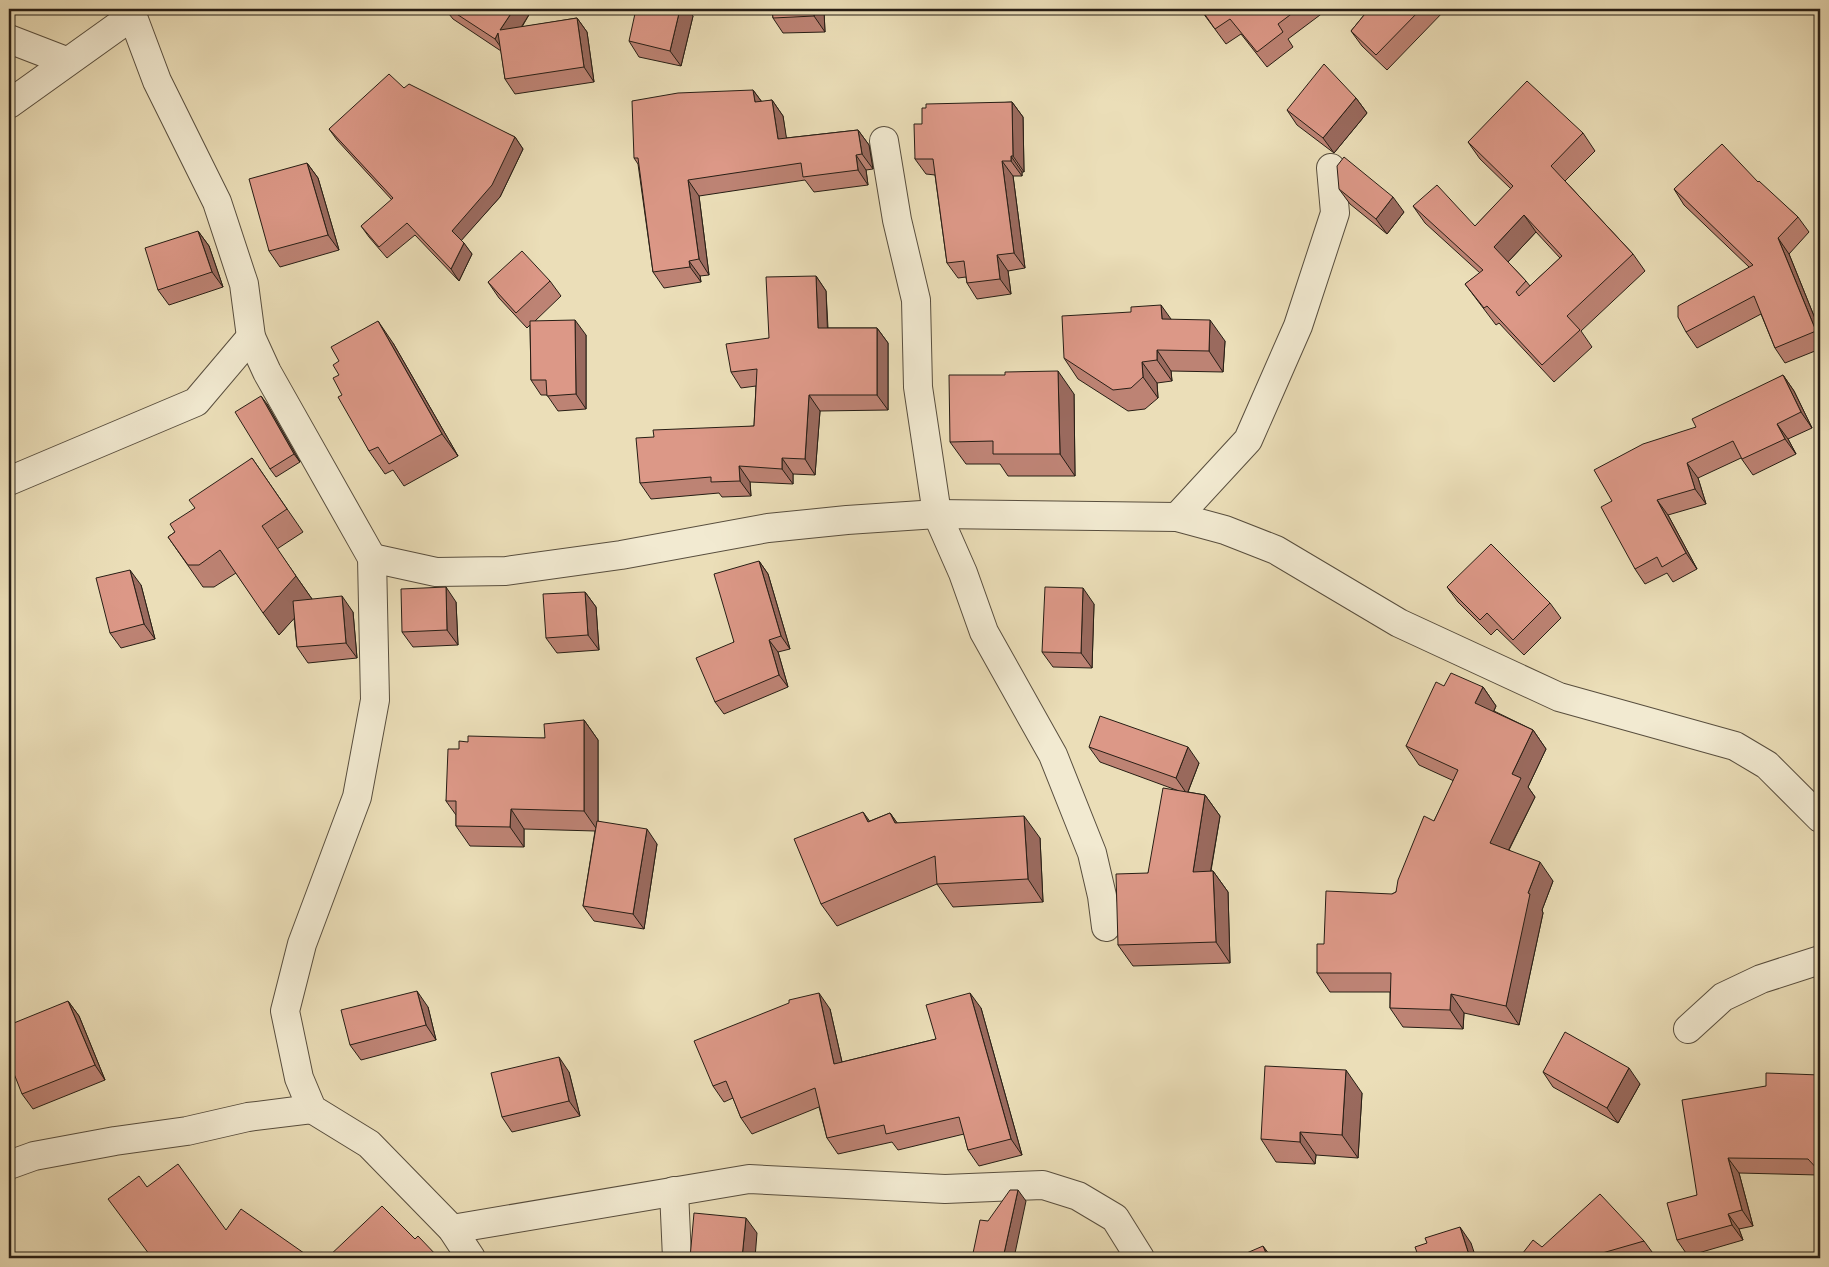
<svg xmlns="http://www.w3.org/2000/svg" width="1829" height="1267" font-family="Cardo,serif">
<style>
.lines{fill:none;stroke-linecap:round;stroke-linejoin:round}
.minor-casing{stroke:#584e3e;stroke-width:30}
.minor{stroke:#f2ead1;stroke-width:28}
.wall{fill:#bd8374;stroke:#271e15;fill-rule:evenodd}
.shaded-wall{fill:#9a6a5e;stroke:#271e15}
.building{fill:#dc9887;stroke:#271e15;fill-rule:evenodd}
</style>
<rect width="100%" height="100%" fill="#ebdeb8"/>
<filter id="stains"><feTurbulence type="fractalNoise" baseFrequency=".004" numOctaves="4"/><feColorMatrix values="0 0 0 0 .2 0 0 0 0 .09 0 0 0 0 .02 0 0 0 .5 -.17"/></filter>
<radialGradient id="worn" r=".72"><stop offset=".6" stop-color="#630" stop-opacity="0"/><stop offset="1" stop-color="#630" stop-opacity=".3"/></radialGradient>
<g class="lines">
<defs>
<g id="minor">
<path d="M 130,9 L 157,81 L 217,202 L 244,284 L 251,337 L 267,372 L 372,558 L 375,700 L 357,797 L 302,944 L 285,1011 L 299,1078 L 312,1109 L 369,1144 L 452,1229 L 471,1258"/>
<path d="M 9,39 L 66,61"/>
<path d="M 9,104 L 132,16"/>
<path d="M 884,141 L 897,220 L 916,300 L 918,387 L 937,514 L 963,573 L 984,632 L 1053,755 L 1092,853 L 1102,896 L 1106,927"/>
<path d="M 9,481 L 196,402 L 251,337"/>
<path d="M 1177,517 L 1248,440 L 1298,326 L 1335,213 L 1331,168"/>
<path d="M 372,558 L 436,572 L 506,571 L 621,555 L 768,528 L 847,520 L 937,514 L 1177,517 L 1225,530 L 1276,550 L 1399,623 L 1559,697 L 1735,746 L 1767,765 L 1820,818"/>
<path d="M 1688,1029 L 1723,997 L 1761,979 L 1820,960"/>
<path d="M 9,1165 L 34,1156 L 115,1141 L 187,1131 L 248,1117 L 312,1109"/>
<path d="M 674,1191 L 677,1258"/>
<path d="M 452,1229 L 749,1179 L 945,1189 L 1043,1185 L 1078,1196 L 1115,1218 L 1140,1258"/>
</g>
</defs>
<use href="#minor" class="minor-casing"/>
<use href="#minor" class="minor"/>
</g>
<g class="wall">
<path d="M 445,9 L 527,9 L 530,13 L 522,27 L 577,18 L 587,32 L 594,82 L 515,94 L 505,79 L 501,51 L 453,19 Z"/>
<path d="M 772,9 L 833,9 L 833,11 L 824,11 L 825,32 L 783,33 L 773,18 Z"/>
<path d="M 1200,9 L 1328,9 L 1288,39 L 1293,47 L 1267,67 L 1241,34 L 1226,44 Z"/>
<path d="M 1369,9 L 1446,9 L 1387,70 L 1362,46 L 1351,31 Z"/>
<path d="M 693,16 L 681,66 L 639,57 L 629,41 Z"/>
<path d="M 404,88 L 515,137 L 523,149 L 500,197 L 461,240 L 472,254 L 459,281 L 415,235 L 387,258 L 369,237 L 361,226 L 392,200 L 337,140 L 329,129 Z"/>
<path d="M 753,90 L 762,102 L 772,100 L 783,116 L 786,138 L 858,130 L 869,145 L 873,169 L 866,170 L 868,185 L 814,192 L 805,180 L 699,196 L 709,275 L 700,276 L 701,282 L 664,288 L 653,272 L 638,164 L 634,158 Z"/>
<path d="M 1356,98 L 1367,113 L 1334,153 L 1297,125 L 1287,110 Z"/>
<path d="M 1012,102 L 1023,117 L 1024,172 L 1022,172 L 1022,176 L 1013,176 L 1025,268 L 1008,271 L 1011,294 L 977,299 L 967,283 L 966,277 L 958,278 L 947,263 L 935,175 L 926,174 L 915,159 L 926,108 Z"/>
<path d="M 1583,133 L 1595,151 L 1565,181 L 1633,254 L 1645,271 L 1581,331 L 1592,347 L 1554,382 L 1499,323 L 1496,325 L 1465,284 L 1480,273 L 1425,223 L 1413,206 L 1475,226 L 1511,189 L 1480,159 L 1468,142 ZM 1536,232 L 1560,258 L 1530,286 L 1526,281 L 1508,262 Z"/>
<path d="M 307,163 L 318,178 L 339,250 L 280,267 L 269,251 Z"/>
<path d="M 1758,182 L 1798,217 L 1809,232 L 1789,254 L 1820,331 L 1820,349 L 1785,363 L 1775,348 L 1761,314 L 1697,348 L 1686,332 L 1749,267 L 1684,205 L 1674,189 Z"/>
<path d="M 1339,189 L 1404,212 L 1387,234 L 1350,204 Z"/>
<path d="M 198,231 L 209,246 L 223,287 L 169,305 L 158,290 Z"/>
<path d="M 816,276 L 826,291 L 828,328 L 877,328 L 888,343 L 888,410 L 820,411 L 815,475 L 793,474 L 793,484 L 750,482 L 751,496 L 722,497 L 719,493 L 651,499 L 640,483 L 654,437 L 754,426 L 756,386 L 741,388 L 731,372 L 769,338 Z"/>
<path d="M 550,281 L 561,296 L 535,321 L 586,335 L 586,409 L 558,411 L 547,395 L 541,395 L 531,380 L 530,325 L 527,328 L 499,298 L 488,282 Z"/>
<path d="M 1225,341 L 1223,372 L 1171,371 L 1172,381 L 1157,383 L 1158,398 L 1145,409 L 1128,411 L 1078,379 L 1064,358 Z"/>
<path d="M 393,343 L 458,456 L 404,486 L 393,470 L 385,474 L 369,451 L 342,395 Z"/>
<path d="M 1783,375 L 1794,391 L 1812,428 L 1788,439 L 1796,454 L 1753,475 L 1741,458 L 1698,478 L 1706,504 L 1668,515 L 1697,569 L 1673,582 L 1667,573 L 1645,584 L 1635,569 L 1612,501 L 1696,427 Z"/>
<path d="M 1074,394 L 1075,476 L 1008,476 L 1000,464 L 966,464 L 950,442 Z"/>
<path d="M 267,404 L 300,462 L 276,477 L 270,469 Z"/>
<path d="M 252,458 L 303,532 L 277,549 L 312,599 L 311,599 L 353,612 L 357,658 L 308,663 L 297,647 L 294,618 L 279,635 L 236,573 L 214,587 L 203,587 L 168,537 L 175,532 L 195,508 Z"/>
<path d="M 759,561 L 768,574 L 790,649 L 778,652 L 788,687 L 724,714 L 715,702 Z"/>
<path d="M 141,585 L 155,639 L 121,648 L 110,633 Z"/>
<path d="M 1447,587 L 1550,603 L 1561,618 L 1524,655 L 1497,629 L 1491,635 L 1458,602 Z"/>
<path d="M 585,592 L 596,607 L 599,650 L 557,653 L 546,638 Z"/>
<path d="M 456,602 L 458,645 L 413,647 L 402,632 Z"/>
<path d="M 1094,604 L 1092,668 L 1053,667 L 1042,652 Z"/>
<path d="M 1444,686 L 1483,687 L 1496,706 L 1494,711 L 1533,730 L 1546,749 L 1528,787 L 1535,797 L 1509,850 L 1553,881 L 1542,910 L 1543,913 L 1519,1025 L 1464,1013 L 1463,1029 L 1403,1027 L 1390,1008 L 1390,992 L 1330,992 L 1317,973 L 1324,944 L 1392,894 L 1396,892 L 1434,821 L 1454,781 L 1419,765 L 1406,746 Z"/>
<path d="M 584,720 L 598,740 L 598,821 L 657,844 L 644,929 L 594,921 L 583,906 L 595,831 L 524,829 L 524,847 L 470,846 L 456,826 L 456,815 L 446,801 L 459,749 L 468,742 L 545,738 Z"/>
<path d="M 1089,747 L 1199,763 L 1188,792 L 1205,795 L 1220,816 L 1211,871 L 1213,871 L 1228,892 L 1230,963 L 1133,966 L 1118,945 L 1148,873 L 1179,791 L 1100,762 Z"/>
<path d="M 890,813 L 897,823 L 1040,838 L 1043,902 L 953,907 L 937,884 L 837,926 L 821,904 L 870,821 Z"/>
<path d="M 68,1001 L 79,1016 L 105,1080 L 33,1109 L 22,1094 Z"/>
<path d="M 428,1007 L 436,1040 L 361,1060 L 350,1045 Z"/>
<path d="M 981,1008 L 1022,1155 L 979,1166 L 968,1150 L 964,1134 L 898,1150 L 892,1142 L 838,1154 L 827,1138 L 819,1107 L 752,1134 L 741,1118 L 733,1098 L 724,1102 L 713,1086 L 830,1009 L 842,1062 L 936,1039 Z"/>
<path d="M 569,1072 L 580,1116 L 512,1132 L 502,1117 Z"/>
<path d="M 1543,1072 L 1640,1084 L 1618,1123 L 1553,1087 Z"/>
<path d="M 1820,1075 L 1820,1177 L 1818,1175 L 1739,1173 L 1753,1226 L 1739,1229 L 1743,1240 L 1688,1256 L 1677,1240 L 1697,1195 L 1766,1086 Z"/>
<path d="M 1362,1093 L 1358,1158 L 1316,1155 L 1315,1164 L 1276,1162 L 1261,1139 Z"/>
<path d="M 1644,1241 L 1655,1256 L 1647,1258 L 1519,1258 Z"/>
</g>
<g class="shaded-wall">
<path d="M 514,9 L 527,9 L 530,13 L 510,45 L 500,30 Z"/>
<path d="M 680,9 L 688,9 L 693,16 L 681,66 L 670,51 Z"/>
<path d="M 814,9 L 822,9 L 824,11 L 825,32 L 814,16 Z"/>
<path d="M 577,18 L 587,32 L 594,82 L 584,67 Z"/>
<path d="M 498,33 L 505,53 L 495,39 Z"/>
<path d="M 753,90 L 764,105 L 755,102 Z"/>
<path d="M 1356,98 L 1367,113 L 1334,153 L 1323,138 Z"/>
<path d="M 772,100 L 783,116 L 789,154 L 778,139 Z"/>
<path d="M 1012,102 L 1023,117 L 1024,172 L 1013,156 Z"/>
<path d="M 858,130 L 869,145 L 873,169 L 862,154 Z"/>
<path d="M 515,137 L 523,149 L 500,197 L 460,242 L 452,231 Z"/>
<path d="M 856,155 L 866,170 L 868,185 L 858,170 Z"/>
<path d="M 1011,156 L 1022,172 L 1022,176 L 1011,161 Z"/>
<path d="M 1002,161 L 1013,176 L 1025,268 L 1014,253 Z"/>
<path d="M 307,163 L 318,178 L 339,250 L 328,235 Z"/>
<path d="M 688,180 L 699,196 L 709,275 L 699,259 Z"/>
<path d="M 1393,197 L 1404,212 L 1387,234 L 1376,219 Z"/>
<path d="M 1524,215 L 1536,232 L 1506,264 L 1494,247 Z"/>
<path d="M 198,231 L 209,246 L 223,287 L 212,272 Z"/>
<path d="M 1778,238 L 1789,254 L 1820,331 L 1820,337 L 1816,331 Z"/>
<path d="M 464,243 L 472,254 L 459,281 L 451,269 Z"/>
<path d="M 997,255 L 1008,271 L 1011,294 L 1000,279 Z"/>
<path d="M 689,261 L 700,276 L 701,282 L 690,267 Z"/>
<path d="M 816,276 L 826,291 L 828,344 L 818,328 Z"/>
<path d="M 1161,305 L 1176,326 L 1162,319 Z"/>
<path d="M 575,320 L 586,335 L 586,409 L 576,394 Z"/>
<path d="M 1210,320 L 1225,341 L 1223,372 L 1209,351 Z"/>
<path d="M 378,321 L 393,343 L 458,456 L 442,434 Z"/>
<path d="M 877,328 L 888,343 L 888,410 L 877,395 Z"/>
<path d="M 1157,350 L 1171,371 L 1172,381 L 1157,360 Z"/>
<path d="M 1142,362 L 1157,383 L 1158,398 L 1143,377 Z"/>
<path d="M 1058,371 L 1074,394 L 1075,476 L 1060,454 Z"/>
<path d="M 1783,375 L 1794,391 L 1812,428 L 1801,412 Z"/>
<path d="M 809,395 L 820,411 L 815,475 L 805,459 Z"/>
<path d="M 261,396 L 267,404 L 300,462 L 294,454 Z"/>
<path d="M 1777,424 L 1788,439 L 1796,454 L 1785,439 Z"/>
<path d="M 782,458 L 793,474 L 793,484 L 782,469 Z"/>
<path d="M 1687,463 L 1698,478 L 1706,504 L 1695,489 Z"/>
<path d="M 739,466 L 750,482 L 751,496 L 740,481 Z"/>
<path d="M 1657,500 L 1668,515 L 1697,569 L 1686,553 Z"/>
<path d="M 277,549 L 312,599 L 279,635 L 263,613 Z"/>
<path d="M 759,561 L 768,574 L 790,649 L 781,636 Z"/>
<path d="M 130,570 L 141,585 L 155,639 L 144,624 Z"/>
<path d="M 446,587 L 456,602 L 458,645 L 447,630 Z"/>
<path d="M 1083,588 L 1094,604 L 1092,668 L 1081,653 Z"/>
<path d="M 585,592 L 596,607 L 599,650 L 588,635 Z"/>
<path d="M 342,596 L 353,612 L 357,658 L 346,643 Z"/>
<path d="M 769,640 L 778,652 L 788,687 L 779,675 Z"/>
<path d="M 1483,687 L 1496,706 L 1489,721 L 1475,703 Z"/>
<path d="M 584,720 L 598,740 L 598,831 L 584,811 Z"/>
<path d="M 1533,730 L 1546,749 L 1528,787 L 1535,797 L 1503,861 L 1490,843 L 1512,774 Z"/>
<path d="M 1188,747 L 1199,763 L 1187,794 L 1176,778 Z"/>
<path d="M 1205,795 L 1220,816 L 1207,892 L 1193,872 Z"/>
<path d="M 511,809 L 524,829 L 524,847 L 510,827 Z"/>
<path d="M 863,812 L 879,834 L 868,822 Z"/>
<path d="M 890,813 L 906,835 L 895,823 Z"/>
<path d="M 1024,816 L 1040,838 L 1043,902 L 1028,879 Z"/>
<path d="M 647,829 L 657,844 L 644,929 L 633,914 Z"/>
<path d="M 1540,862 L 1553,881 L 1542,910 L 1543,913 L 1519,1025 L 1506,1006 L 1528,893 Z"/>
<path d="M 1213,871 L 1228,892 L 1230,963 L 1216,942 Z"/>
<path d="M 417,991 L 428,1007 L 436,1040 L 426,1025 Z"/>
<path d="M 819,993 L 830,1009 L 846,1080 L 834,1064 Z"/>
<path d="M 970,993 L 981,1008 L 1022,1155 L 1011,1139 Z"/>
<path d="M 1451,994 L 1464,1013 L 1463,1029 L 1450,1010 Z"/>
<path d="M 68,1001 L 79,1016 L 105,1080 L 95,1065 Z"/>
<path d="M 559,1057 L 569,1072 L 580,1116 L 569,1101 Z"/>
<path d="M 1629,1068 L 1640,1084 L 1618,1123 L 1607,1108 Z"/>
<path d="M 1346,1070 L 1362,1093 L 1358,1158 L 1342,1135 Z"/>
<path d="M 1300,1132 L 1316,1155 L 1315,1164 L 1300,1142 Z"/>
<path d="M 1728,1158 L 1739,1173 L 1753,1226 L 1742,1210 Z"/>
<path d="M 1018,1190 L 1026,1201 L 1014,1258 L 1003,1258 Z"/>
<path d="M 1728,1214 L 1739,1229 L 1743,1240 L 1732,1225 Z"/>
<path d="M 746,1218 L 757,1233 L 755,1258 L 742,1258 Z"/>
<path d="M 1460,1227 L 1471,1243 L 1476,1258 L 1470,1258 Z"/>
<path d="M 1263,1246 L 1272,1258 L 1268,1258 Z"/>
</g>
<g class="building">
<path d="M 449,9 L 514,9 L 500,30 L 577,18 L 584,67 L 505,79 L 498,33 L 495,39 Z"/>
<path d="M 636,9 L 680,9 L 670,51 L 629,41 Z"/>
<path d="M 772,9 L 814,9 L 814,16 L 773,18 Z"/>
<path d="M 1201,9 L 1298,9 L 1278,24 L 1283,32 L 1257,52 L 1230,19 L 1215,29 Z"/>
<path d="M 1369,9 L 1421,9 L 1376,55 L 1351,31 Z"/>
<path d="M 1324,64 L 1356,98 L 1323,138 L 1287,110 Z"/>
<path d="M 389,74 L 404,88 L 409,84 L 515,137 L 492,185 L 452,231 L 464,243 L 451,269 L 407,223 L 379,247 L 361,226 L 393,198 L 329,129 Z"/>
<path d="M 1527,81 L 1583,133 L 1551,166 L 1633,254 L 1567,316 L 1580,330 L 1542,365 L 1487,306 L 1484,308 L 1465,284 L 1483,270 L 1413,206 L 1437,185 L 1475,226 L 1513,186 L 1468,142 ZM 1524,215 L 1562,256 L 1519,296 L 1516,292 L 1526,281 L 1494,247 Z"/>
<path d="M 753,90 L 755,102 L 772,100 L 778,139 L 858,130 L 862,154 L 856,155 L 858,170 L 803,177 L 801,163 L 688,180 L 699,259 L 689,261 L 690,267 L 653,272 L 638,158 L 634,158 L 632,101 L 678,93 Z"/>
<path d="M 1012,102 L 1013,156 L 1011,156 L 1011,161 L 1002,161 L 1014,253 L 997,255 L 1000,279 L 967,283 L 964,261 L 947,263 L 933,159 L 915,159 L 914,124 L 922,124 L 922,108 L 926,108 L 926,104 Z"/>
<path d="M 1722,144 L 1758,182 L 1759,181 L 1798,217 L 1778,238 L 1816,331 L 1775,348 L 1754,296 L 1686,332 L 1678,317 L 1678,306 L 1753,265 L 1674,189 Z"/>
<path d="M 1344,157 L 1393,197 L 1376,219 L 1339,189 L 1337,166 Z"/>
<path d="M 307,163 L 328,235 L 269,251 L 249,179 Z"/>
<path d="M 198,231 L 212,272 L 158,290 L 145,248 Z"/>
<path d="M 522,251 L 550,281 L 516,313 L 488,282 Z"/>
<path d="M 816,276 L 818,328 L 877,328 L 877,395 L 809,395 L 805,459 L 782,458 L 782,469 L 739,466 L 740,481 L 711,482 L 711,477 L 640,483 L 636,438 L 654,437 L 653,430 L 754,426 L 757,369 L 731,372 L 726,344 L 769,338 L 766,277 Z"/>
<path d="M 1161,305 L 1162,319 L 1210,320 L 1209,351 L 1157,350 L 1157,360 L 1142,362 L 1143,377 L 1131,388 L 1113,390 L 1064,358 L 1062,316 L 1131,312 L 1131,307 Z"/>
<path d="M 575,320 L 576,394 L 547,396 L 546,380 L 531,380 L 530,321 Z"/>
<path d="M 378,321 L 442,434 L 389,464 L 378,447 L 369,451 L 338,397 L 342,395 L 333,378 L 339,375 L 333,365 L 339,361 L 331,347 Z"/>
<path d="M 1058,371 L 1060,454 L 993,454 L 993,441 L 950,442 L 949,375 L 1005,375 L 1005,372 Z"/>
<path d="M 1783,375 L 1801,412 L 1777,424 L 1785,439 L 1742,459 L 1733,441 L 1687,463 L 1695,489 L 1657,500 L 1686,553 L 1662,567 L 1657,557 L 1635,569 L 1601,507 L 1612,501 L 1594,470 L 1643,444 L 1696,427 L 1692,419 Z"/>
<path d="M 261,396 L 294,454 L 270,469 L 235,412 Z"/>
<path d="M 252,458 L 287,509 L 262,526 L 296,576 L 263,613 L 220,550 L 199,565 L 188,565 L 168,537 L 175,532 L 170,524 L 195,508 L 189,500 Z"/>
<path d="M 1491,544 L 1550,603 L 1513,640 L 1487,613 L 1480,620 L 1447,587 Z"/>
<path d="M 759,561 L 781,636 L 769,640 L 779,675 L 715,702 L 696,658 L 734,642 L 714,574 Z"/>
<path d="M 130,570 L 144,624 L 110,633 L 96,578 Z"/>
<path d="M 446,587 L 447,630 L 402,632 L 401,589 Z"/>
<path d="M 1045,587 L 1083,588 L 1081,653 L 1042,652 Z"/>
<path d="M 585,592 L 588,635 L 546,638 L 543,594 Z"/>
<path d="M 342,596 L 346,643 L 297,647 L 293,601 Z"/>
<path d="M 1451,673 L 1483,687 L 1475,703 L 1533,730 L 1512,774 L 1521,778 L 1490,843 L 1540,862 L 1528,893 L 1530,894 L 1506,1006 L 1451,994 L 1450,1010 L 1390,1008 L 1391,973 L 1317,973 L 1317,944 L 1324,944 L 1326,891 L 1392,894 L 1396,892 L 1398,880 L 1424,816 L 1434,821 L 1458,770 L 1406,746 L 1436,682 L 1444,686 Z"/>
<path d="M 1100,716 L 1188,747 L 1176,778 L 1089,747 Z"/>
<path d="M 584,720 L 584,811 L 511,809 L 510,827 L 456,826 L 456,801 L 446,801 L 448,749 L 459,749 L 459,741 L 468,742 L 468,736 L 545,738 L 544,724 Z"/>
<path d="M 1163,788 L 1205,795 L 1193,872 L 1213,871 L 1216,942 L 1118,945 L 1116,874 L 1148,873 Z"/>
<path d="M 863,812 L 868,822 L 890,813 L 895,823 L 1024,816 L 1028,879 L 937,884 L 935,856 L 821,904 L 794,839 Z"/>
<path d="M 597,821 L 647,829 L 633,914 L 583,906 Z"/>
<path d="M 417,991 L 426,1025 L 350,1045 L 341,1010 Z"/>
<path d="M 819,993 L 834,1064 L 936,1039 L 926,1005 L 970,993 L 1011,1139 L 968,1150 L 959,1117 L 886,1134 L 884,1125 L 827,1138 L 815,1088 L 741,1118 L 726,1081 L 713,1086 L 694,1041 L 789,1003 L 789,1000 Z"/>
<path d="M 68,1001 L 95,1065 L 22,1094 L 9,1061 L 9,1025 Z"/>
<path d="M 1565,1032 L 1629,1068 L 1607,1108 L 1543,1072 Z"/>
<path d="M 559,1057 L 569,1101 L 502,1117 L 491,1073 Z"/>
<path d="M 1265,1066 L 1346,1070 L 1342,1135 L 1300,1132 L 1300,1142 L 1261,1139 Z"/>
<path d="M 1766,1073 L 1820,1075 L 1820,1172 L 1808,1159 L 1728,1158 L 1742,1210 L 1728,1214 L 1732,1225 L 1677,1240 L 1667,1203 L 1697,1195 L 1682,1100 L 1766,1086 Z"/>
<path d="M 178,1164 L 226,1230 L 241,1209 L 311,1258 L 152,1258 L 108,1199 L 139,1176 L 147,1187 Z"/>
<path d="M 1010,1190 L 1018,1190 L 1003,1258 L 972,1258 L 980,1220 L 988,1221 Z"/>
<path d="M 1600,1194 L 1644,1241 L 1585,1258 L 1519,1258 L 1533,1240 L 1542,1247 Z"/>
<path d="M 382,1206 L 415,1239 L 418,1236 L 439,1258 L 327,1258 Z"/>
<path d="M 694,1213 L 746,1218 L 742,1258 L 690,1258 Z"/>
<path d="M 1460,1227 L 1470,1258 L 1419,1258 L 1415,1247 L 1427,1243 L 1425,1238 Z"/>
<path d="M 1263,1246 L 1268,1258 L 1235,1258 Z"/>
</g>
<rect width="1829" height="1267" fill="none" stroke="#ebdeb8" stroke-width="30"/>
<rect x="10" y="10" width="1809" height="1247" fill="none" stroke="#271e15" stroke-width="2.5"/>
<rect x="15" y="15" width="1799" height="1237" fill="none" stroke="#271e15"/>
<rect width="100%" height="100%" filter="url(#stains)"/>
<rect width="100%" height="100%" fill="url(#worn)"/>
</svg>
